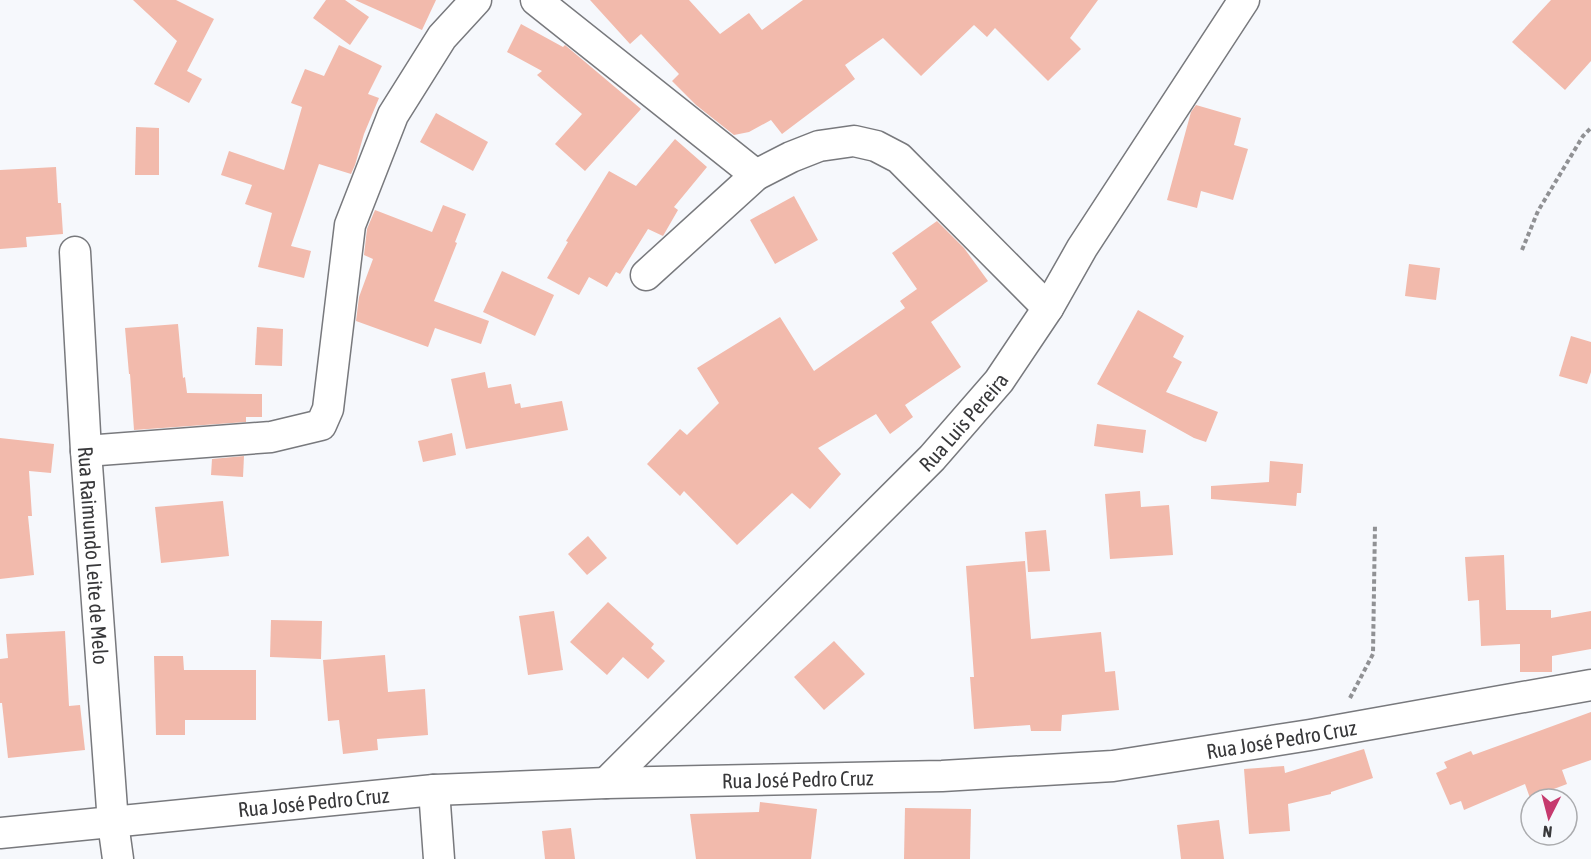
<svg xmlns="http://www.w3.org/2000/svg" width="1591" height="859" font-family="'Asap Condensed',sans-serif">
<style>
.building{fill:#f2baac}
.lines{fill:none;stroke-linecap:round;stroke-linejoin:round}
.minor-casing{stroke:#78797d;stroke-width:33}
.path{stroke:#909194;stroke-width:4;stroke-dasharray:4.5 3;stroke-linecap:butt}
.minor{stroke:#fff;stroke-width:30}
.labels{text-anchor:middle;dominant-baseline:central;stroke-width:4.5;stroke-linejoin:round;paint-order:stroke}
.street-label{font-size:21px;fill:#38383a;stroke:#f6f8fc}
</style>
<rect width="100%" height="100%" fill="#f6f8fc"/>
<g class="building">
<path d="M 133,0 L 176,0 L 214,19 L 187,71 L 202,79 L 189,103 L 154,84 L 177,41 Z"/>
<path d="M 326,0 L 345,0 L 369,17 L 350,45 L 313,18 Z"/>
<path d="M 355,0 L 436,0 L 422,30 Z"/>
<path d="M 590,0 L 689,0 L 720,34 L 749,13 L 762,30 L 803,0 L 1098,0 L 1070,38 L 1081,49 L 1048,81 L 995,28 L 987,37 L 974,25 L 921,76 L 883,38 L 845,65 L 855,79 L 782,134 L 771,120 L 749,132 L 734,135 L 696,105 L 672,81 L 679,74 L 641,34 L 630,44 Z"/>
<path d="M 1551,0 L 1591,0 L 1591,61 L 1565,90 L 1512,42 Z"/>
<path d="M 521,24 L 563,47 L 565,45 L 641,109 L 585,171 L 555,144 L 582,114 L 537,75 L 542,71 L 507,52 Z"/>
<path d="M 339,45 L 382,66 L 368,94 L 379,98 L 364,134 L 355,165 L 351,174 L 319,164 L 291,246 L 311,251 L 304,278 L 258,267 L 272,213 L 245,204 L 252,185 L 221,175 L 229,151 L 284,170 L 302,107 L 291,103 L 305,69 L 324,76 Z"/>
<path d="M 1196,105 L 1241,118 L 1234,145 L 1248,149 L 1233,200 L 1201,191 L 1197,208 L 1167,200 L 1191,112 Z"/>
<path d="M 436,113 L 488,142 L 473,171 L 420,142 Z"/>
<path d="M 136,127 L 159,128 L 159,175 L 135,175 Z"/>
<path d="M 675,139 L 707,167 L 674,207 L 678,210 L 663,236 L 648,229 L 620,274 L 616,272 L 607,287 L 589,277 L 579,295 L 547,278 L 568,242 L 566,241 L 609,171 L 636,186 Z"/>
<path d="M 56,167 L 58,203 L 61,203 L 63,234 L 26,237 L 27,247 L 0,249 L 0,170 Z"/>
<path d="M 794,196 L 818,240 L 775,264 L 750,220 Z"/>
<path d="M 443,205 L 466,214 L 455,242 L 457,243 L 434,301 L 489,321 L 481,344 L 435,328 L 428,347 L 356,321 L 359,297 L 373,259 L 364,255 L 367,229 L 375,210 L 432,232 Z"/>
<path d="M 937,221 L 964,248 L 988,281 L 931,322 L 961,367 L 905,405 L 913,417 L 890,434 L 876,414 L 818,448 L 841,474 L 810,509 L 792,493 L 737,545 L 684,491 L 680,496 L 647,464 L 680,429 L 687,435 L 719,403 L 697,368 L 780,317 L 814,371 L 905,308 L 900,301 L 917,289 L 892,253 Z"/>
<path d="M 1409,264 L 1440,268 L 1436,300 L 1405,296 Z"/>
<path d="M 502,271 L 554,295 L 535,336 L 483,312 Z"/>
<path d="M 1138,310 L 1184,336 L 1173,357 L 1182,362 L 1166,392 L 1218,412 L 1206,442 L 1194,438 L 1097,384 Z"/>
<path d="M 178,324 L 183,378 L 185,377 L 187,393 L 262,394 L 262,417 L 246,417 L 246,422 L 134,430 L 130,374 L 129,374 L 125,328 Z"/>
<path d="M 257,327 L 283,329 L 282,366 L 255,365 Z"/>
<path d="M 1571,336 L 1591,342 L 1591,372 L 1587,384 L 1559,376 Z"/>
<path d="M 485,372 L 488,388 L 511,384 L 515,404 L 520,403 L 521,408 L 562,401 L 568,430 L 466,449 L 451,379 Z"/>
<path d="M 1097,424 L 1146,430 L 1143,453 L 1094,446 Z"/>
<path d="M 452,433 L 456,455 L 423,462 L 418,441 Z"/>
<path d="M 0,438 L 54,444 L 51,473 L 29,471 L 32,516 L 28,516 L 34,575 L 0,579 Z"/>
<path d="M 244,456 L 243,477 L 211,475 L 212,459 Z"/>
<path d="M 1270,461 L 1303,464 L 1301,493 L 1297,493 L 1296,506 L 1211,499 L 1211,486 L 1269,482 Z"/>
<path d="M 1140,491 L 1141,507 L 1169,505 L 1173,555 L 1110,559 L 1105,494 Z"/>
<path d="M 223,501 L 229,556 L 161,563 L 155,507 Z"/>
<path d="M 1046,530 L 1050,571 L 1028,572 L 1025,532 Z"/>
<path d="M 588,536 L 607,558 L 587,575 L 568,554 Z"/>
<path d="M 1504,555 L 1506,610 L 1551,610 L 1551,618 L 1591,611 L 1591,649 L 1552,656 L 1552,672 L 1520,672 L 1520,644 L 1481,646 L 1479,600 L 1468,601 L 1465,557 Z"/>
<path d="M 1025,561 L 1031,639 L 1101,632 L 1105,672 L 1115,671 L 1119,710 L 1062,715 L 1061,731 L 1031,731 L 1030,725 L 974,729 L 970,677 L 974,677 L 966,566 Z"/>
<path d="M 608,602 L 654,644 L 651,648 L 665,661 L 648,679 L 623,657 L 607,675 L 570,642 Z"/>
<path d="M 554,611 L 563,670 L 528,675 L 519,616 Z"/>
<path d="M 271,620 L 322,621 L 321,659 L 270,657 Z"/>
<path d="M 65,631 L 69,706 L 80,705 L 85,750 L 8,758 L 2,703 L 0,703 L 0,659 L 8,658 L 6,634 Z"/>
<path d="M 834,641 L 865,674 L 824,710 L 794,677 Z"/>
<path d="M 385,655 L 388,692 L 425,689 L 428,735 L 377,739 L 378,750 L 343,754 L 339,720 L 328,721 L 323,660 Z"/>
<path d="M 154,656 L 183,656 L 184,670 L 256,670 L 256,720 L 185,720 L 185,735 L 156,735 Z"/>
<path d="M 1591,712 L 1591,760 L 1562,770 L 1567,784 L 1530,798 L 1525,784 L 1464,810 L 1461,801 L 1450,805 L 1436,773 L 1447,768 L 1444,762 L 1471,751 L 1473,755 Z"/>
<path d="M 1364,749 L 1373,778 L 1331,792 L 1331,794 L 1288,804 L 1290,831 L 1249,834 L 1244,769 L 1284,766 L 1285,773 Z"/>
<path d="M 760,802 L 817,809 L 811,859 L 696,859 L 690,814 L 759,812 Z"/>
<path d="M 905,808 L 971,809 L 970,859 L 904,859 Z"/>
<path d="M 1219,820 L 1224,859 L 1181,859 L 1177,825 Z"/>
<path d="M 571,828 L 575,859 L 545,859 L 542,831 Z"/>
</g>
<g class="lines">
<defs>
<g id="minor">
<path d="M 536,0 L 756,175"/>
<path id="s1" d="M 75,252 L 86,451 L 113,823 L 118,859"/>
<path d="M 646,275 L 756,175 L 791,157 L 819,146 L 854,141 L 876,146 L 899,158 L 1048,308"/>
<path d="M 86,451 L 271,437 L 321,425 L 328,409 L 350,225 L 393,115 L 442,37 L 476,0"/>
<path id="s2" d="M 606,783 L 932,458 L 999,381 L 1048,308 L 1082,248 L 1244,0"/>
<path d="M 434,790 L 439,859"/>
<path id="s3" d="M 0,833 L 434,790 L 606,783 L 942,776 L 1113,766 L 1310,735 L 1591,685"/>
</g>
</defs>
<use href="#minor" class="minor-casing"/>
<g class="path">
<path d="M 1522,250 L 1538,211 L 1583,136 L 1591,128"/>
<path d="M 1350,698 L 1373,654 L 1375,524"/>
</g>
<use href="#minor" class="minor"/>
</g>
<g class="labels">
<g class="street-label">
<text stroke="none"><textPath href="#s2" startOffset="508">Rua Luis Pereira</textPath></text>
<text stroke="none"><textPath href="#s1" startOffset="304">Rua Raimundo Leite de Melo</textPath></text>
<text stroke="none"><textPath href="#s3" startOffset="1286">Rua José Pedro Cruz</textPath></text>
<text stroke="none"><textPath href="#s3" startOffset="800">Rua José Pedro Cruz</textPath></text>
<text stroke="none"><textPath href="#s3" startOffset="315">Rua José Pedro Cruz</textPath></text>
</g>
</g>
<g transform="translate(1549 817) rotate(186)"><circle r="28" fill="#f6f8fc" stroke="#aaabae" stroke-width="1.5"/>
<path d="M0-4.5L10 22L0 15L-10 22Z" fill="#c63a6e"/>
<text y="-9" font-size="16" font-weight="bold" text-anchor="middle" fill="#38383a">N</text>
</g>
</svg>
